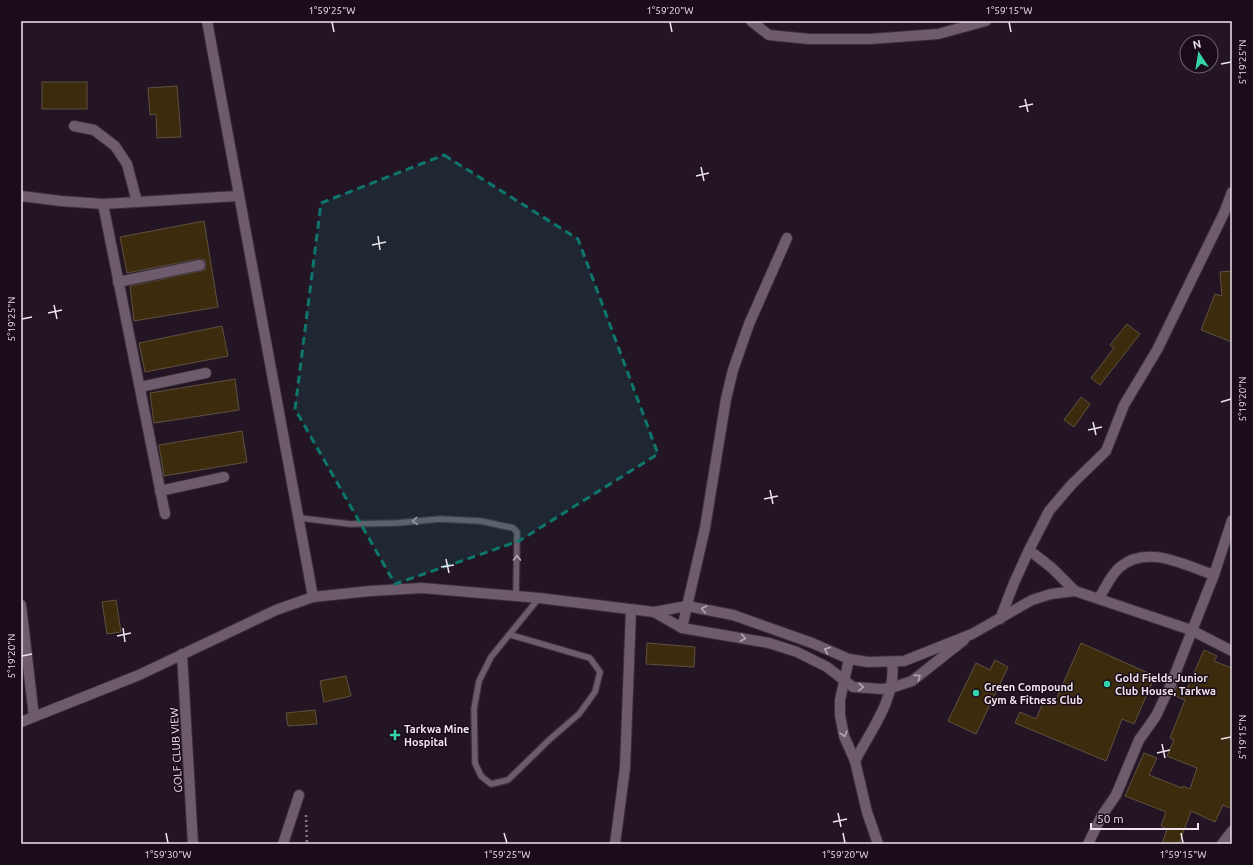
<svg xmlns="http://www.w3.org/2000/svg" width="1253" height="865" font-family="Ubuntu,sans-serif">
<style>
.building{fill:#3d2b0e;stroke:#5f513e}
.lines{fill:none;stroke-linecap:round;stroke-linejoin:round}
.lane-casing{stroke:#3a303a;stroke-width:8}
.street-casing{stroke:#3a303a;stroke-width:12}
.path{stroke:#867986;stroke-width:2.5;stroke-dasharray:2 3;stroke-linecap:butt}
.lane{stroke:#6e5c6d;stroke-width:5.5}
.street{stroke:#6e5c6d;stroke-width:10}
.oneway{stroke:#b5a7b4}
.marked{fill:#0f766e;fill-opacity:0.2;stroke:#0f766e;stroke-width:3;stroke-dasharray:8 5;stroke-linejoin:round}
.ticks{fill:none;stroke:#efe4ee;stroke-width:1.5}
.poi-dot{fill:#34d4a8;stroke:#1b0c1a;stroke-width:1.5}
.labels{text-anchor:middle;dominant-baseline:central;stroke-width:3;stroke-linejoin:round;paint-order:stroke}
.poi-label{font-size:11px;font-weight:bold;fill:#efe4ee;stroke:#1b0c1a;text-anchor:start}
.street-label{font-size:11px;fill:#efe4ee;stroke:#1b0c1a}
.neatline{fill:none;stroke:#efe4ee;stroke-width:1.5}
.ticks-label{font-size:10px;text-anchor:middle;fill:#efe4ee}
</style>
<rect width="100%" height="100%" fill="#241524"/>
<g class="building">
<rect x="42" y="82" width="45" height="27"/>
<path d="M 177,86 L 181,137 L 157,138 L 156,114 L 150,115 L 148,88 Z"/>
<path d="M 204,221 L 218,307 L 134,321 L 130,286 L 201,271 L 205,270 L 206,264 L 205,260 L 199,259 L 127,273 L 120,237 Z"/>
<path d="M 1232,271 L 1232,342 L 1201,330 L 1215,294 L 1222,296 L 1220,272 Z"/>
<path d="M 1127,324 L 1140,334 L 1100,385 L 1091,378 L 1114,348 L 1110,345 Z"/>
<path d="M 222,326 L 228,356 L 145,372 L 139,343 Z"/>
<path d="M 235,379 L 239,410 L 154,423 L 150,393 Z"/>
<path d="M 1081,397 L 1090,404 L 1074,427 L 1064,420 Z"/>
<path d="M 242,431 L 247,462 L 164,476 L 159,445 Z"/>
<path d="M 116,600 L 121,632 L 107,634 L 102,602 Z"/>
<path d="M 647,643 L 695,647 L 694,667 L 646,664 Z"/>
<path d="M 1081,643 L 1155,676 L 1134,724 L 1122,719 L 1106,761 L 1015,723 L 1020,712 L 1036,719 L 1045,698 L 1055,702 Z"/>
<path d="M 1204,650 L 1217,656 L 1214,661 L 1232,668 L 1232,809 L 1223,805 L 1215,822 L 1191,811 L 1179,844 L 1162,844 L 1167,829 L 1161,826 L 1166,812 L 1125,796 L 1144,753 L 1157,758 L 1149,775 L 1182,788 L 1183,786 L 1190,789 L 1197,768 L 1167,756 L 1174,740 L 1170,738 L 1185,700 L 1173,695 L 1177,686 L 1187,689 Z"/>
<path d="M 995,660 L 1008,667 L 976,734 L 948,721 L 976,663 L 990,670 Z"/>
<path d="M 346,676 L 351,696 L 324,702 L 320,681 Z"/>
<path d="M 315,710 L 317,724 L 288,726 L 286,713 Z"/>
</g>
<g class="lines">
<defs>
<g id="lane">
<path d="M 300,518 L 350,524 L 397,523 L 440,519 L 481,521 L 513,528 L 517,532 L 517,537 L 516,597"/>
<path d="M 511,635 L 590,658 L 600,672 L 595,692 L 579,714 L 549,740 L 508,780 L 491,784 L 481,776 L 475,763 L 474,709 L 479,681 L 491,657 L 539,598"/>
</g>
<g id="street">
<path d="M 207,21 L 313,597"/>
<path d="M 751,21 L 769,35 L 809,39 L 870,39 L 938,34 L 986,21"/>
<path d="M 74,126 L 94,130 L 115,146 L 127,164 L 137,202"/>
<path d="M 21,196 L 61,201 L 103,204 L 238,196"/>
<path d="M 103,204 L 165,514"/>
<path d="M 118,282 L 200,265"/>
<path d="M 140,387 L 206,373"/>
<path d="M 160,491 L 224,477"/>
<path d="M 1075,591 L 1052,568 L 1029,550 L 1049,511 L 1072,484 L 1106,451 L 1124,405 L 1157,350 L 1224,213 L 1232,192"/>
<path d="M 1099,598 C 1105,589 1111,574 1120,567 C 1147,544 1184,565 1214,575"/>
<path d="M 21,605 L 34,717"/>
<path d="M 654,612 L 682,628 L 769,643 L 797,652 L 827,667 L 853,687 L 881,689 L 891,688 L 912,681 L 964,640"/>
<path d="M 1000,619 L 1014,583 L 1029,550"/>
<path d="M 682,628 L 705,528 L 726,399 L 733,370 L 749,324 L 787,238"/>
<path d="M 182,654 L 193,844"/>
<path d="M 849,659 L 840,700 L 840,715 L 844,736 L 855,761 L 867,812 L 878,844"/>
<path d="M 21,722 L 139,675 L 276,610 L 313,597 L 370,591 L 422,588 L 539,598 L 654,612 L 687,606 L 733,615 L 812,643 L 849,659 L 868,662 L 904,661 L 972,634 L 1032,600 L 1051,594 L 1075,591 L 1191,630 L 1232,651"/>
<path d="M 855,761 C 870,731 897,698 892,662"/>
<path d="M 283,844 L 299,795"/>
<path d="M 615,844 L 625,768 L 631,610"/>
<path d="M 1088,844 L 1101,817 L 1116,795 L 1139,740 L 1156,716 L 1171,684 L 1214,575 L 1232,520"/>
<path d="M 1222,844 L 1232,831"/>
</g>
</defs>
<use href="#lane" class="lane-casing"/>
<use href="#street" class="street-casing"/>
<path class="path" d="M 306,815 L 307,844"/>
<use href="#lane" class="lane"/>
<use href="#street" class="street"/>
</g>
<defs><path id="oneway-chevron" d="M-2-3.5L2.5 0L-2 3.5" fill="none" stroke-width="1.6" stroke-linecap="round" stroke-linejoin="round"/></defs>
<g class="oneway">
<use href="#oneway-chevron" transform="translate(415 521) rotate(175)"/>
<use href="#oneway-chevron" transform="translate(517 558) rotate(-89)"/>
<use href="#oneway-chevron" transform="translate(704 609) rotate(-169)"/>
<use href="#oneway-chevron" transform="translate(743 638) rotate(11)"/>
<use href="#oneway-chevron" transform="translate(827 650) rotate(-157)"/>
<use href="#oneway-chevron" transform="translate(918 677) rotate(-36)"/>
<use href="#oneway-chevron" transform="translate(861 687) rotate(2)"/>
<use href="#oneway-chevron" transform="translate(844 734) rotate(74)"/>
</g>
<path class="marked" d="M 444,155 L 578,239 L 658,454 L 519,541 L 395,584 L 295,409 L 321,203 Z"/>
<path class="ticks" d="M 332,22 L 334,32M 670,22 L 672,32M 1009,22 L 1011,32M 1221,64 L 1231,62M 1025,99 L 1028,112M 1019,107 L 1033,104M 701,167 L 704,181M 696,176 L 709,173M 378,236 L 380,250M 372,245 L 386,242M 54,305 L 57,319M 48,313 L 62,310M 22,319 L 32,317M 1221,402 L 1231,399M 1093,422 L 1096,435M 1088,430 L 1102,427M 770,490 L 773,504M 764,499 L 778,496M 446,559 L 449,573M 441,567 L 454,565M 123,628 L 125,642M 117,636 L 131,633M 22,656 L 32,654M 1221,739 L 1231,737M 1162,744 L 1165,758M 1157,753 L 1170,750M 838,813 L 841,827M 833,822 L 847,819M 166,833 L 168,843M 504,833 L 507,843M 843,833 L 845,843M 1181,833 L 1183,843"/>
<g class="poi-dot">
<circle cx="1107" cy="684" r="4"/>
<circle cx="976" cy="693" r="4"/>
<path d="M393 729h4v4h4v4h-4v4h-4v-4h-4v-4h4z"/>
</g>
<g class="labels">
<g class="poi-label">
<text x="1115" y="678">Gold Fields Junior<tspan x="1115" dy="13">Club House, Tarkwa</tspan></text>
<text x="984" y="687">Green Compound<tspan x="984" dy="13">Gym &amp; Fitness Club</tspan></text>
<text x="404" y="729">Tarkwa Mine<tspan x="404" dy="13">Hospital</tspan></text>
</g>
<g class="street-label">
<text transform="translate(176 750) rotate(-93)">GOLF CLUB VIEW</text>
</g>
</g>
<rect width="1253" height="865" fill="none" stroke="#1b0c1a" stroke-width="44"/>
<g transform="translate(1199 54) rotate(348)"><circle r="19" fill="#1b0c1a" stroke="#70626f"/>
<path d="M0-3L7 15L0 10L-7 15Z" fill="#34d4a8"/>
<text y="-6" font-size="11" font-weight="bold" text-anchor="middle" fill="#efe4ee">N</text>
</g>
<path d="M1091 823v6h107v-6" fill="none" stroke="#efe4ee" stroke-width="2"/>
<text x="1097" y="823" font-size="12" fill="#efe4ee" stroke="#1b0c1a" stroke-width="3" paint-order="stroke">50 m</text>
<rect x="22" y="22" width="1209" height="821" class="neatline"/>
<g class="ticks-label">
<text x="332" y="14">1°59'25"W</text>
<text x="670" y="14">1°59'20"W</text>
<text x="1009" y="14">1°59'15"W</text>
<text transform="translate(1242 62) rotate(-90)" y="4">5°19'25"N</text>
<text transform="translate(11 319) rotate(-90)" y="4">5°19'25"N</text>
<text transform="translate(1242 399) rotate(-90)" y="4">5°19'20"N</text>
<text transform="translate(11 656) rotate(-90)" y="4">5°19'20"N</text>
<text transform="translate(1242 737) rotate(-90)" y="4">5°19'15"N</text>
<text x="168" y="858">1°59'30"W</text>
<text x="507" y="858">1°59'25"W</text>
<text x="845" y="858">1°59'20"W</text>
<text x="1183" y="858">1°59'15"W</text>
</g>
</svg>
